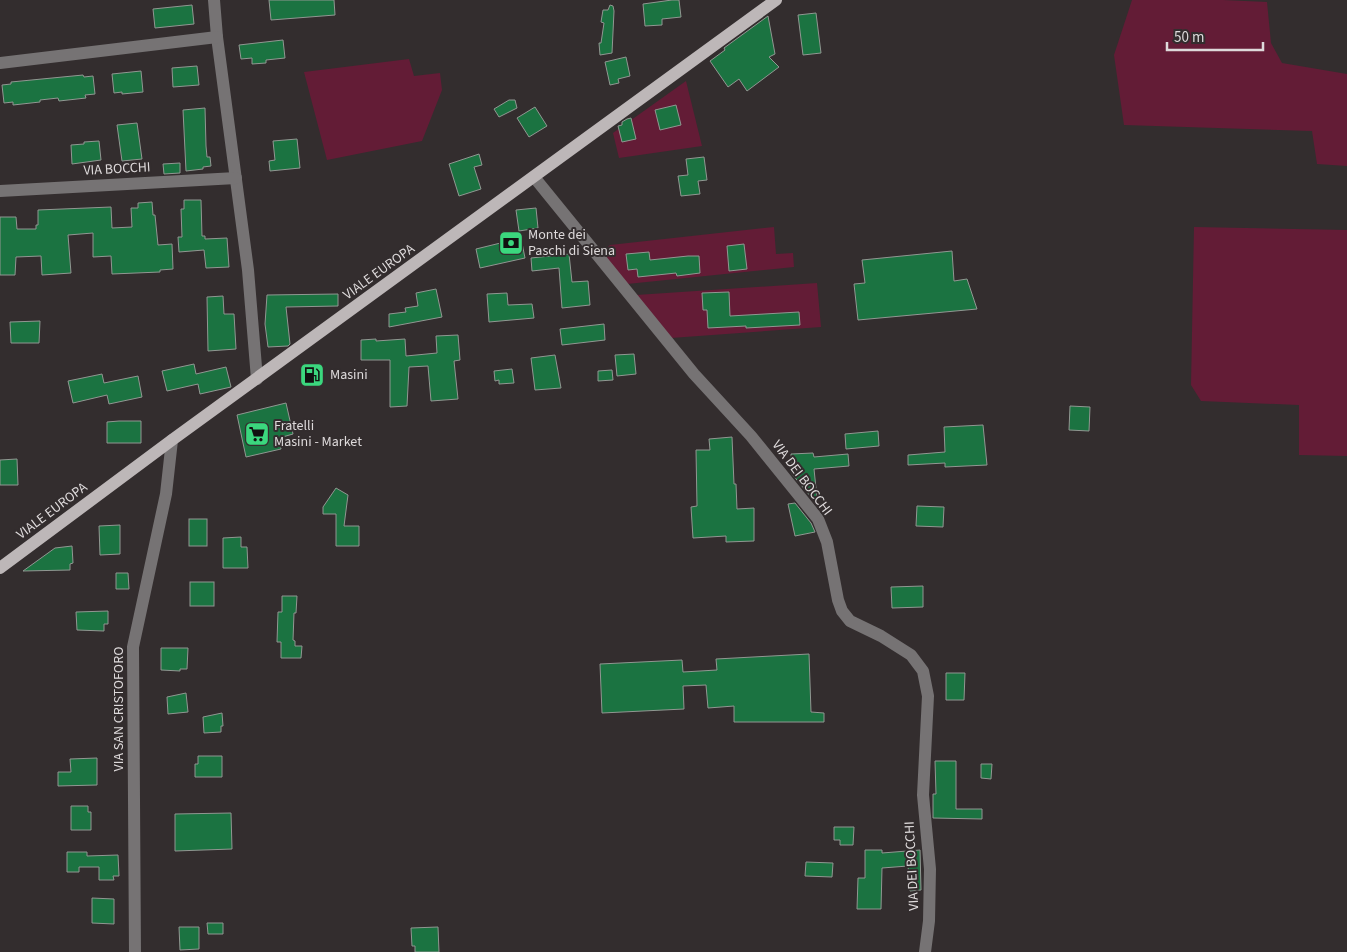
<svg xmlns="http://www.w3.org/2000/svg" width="1347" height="952" font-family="'Source Sans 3',sans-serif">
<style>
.green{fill:#631c36}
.building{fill:#1b7341;stroke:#919792}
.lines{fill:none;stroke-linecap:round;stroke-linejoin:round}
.minor{stroke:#767374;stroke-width:12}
.major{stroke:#bdb7b8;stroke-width:12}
.labels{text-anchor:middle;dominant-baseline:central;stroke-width:4;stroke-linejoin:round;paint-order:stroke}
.street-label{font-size:14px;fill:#dedadb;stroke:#332d2e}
.poi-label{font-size:14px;fill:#dedadb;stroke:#332d2e;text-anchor:start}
</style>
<rect width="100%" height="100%" fill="#332d2e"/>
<g class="green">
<path d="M 1132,0 L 1223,0 L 1267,2 L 1271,43 L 1282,63 L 1347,74 L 1347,166 L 1317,164 L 1312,131 L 1124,125 L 1114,55 Z"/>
<path d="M 409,59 L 414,76 L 440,73 L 442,90 L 422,141 L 327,160 L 304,72 Z"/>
<path d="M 686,81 L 702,146 L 619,158 L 613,133 Z"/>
<path d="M 774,227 L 776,254 L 793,253 L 794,267 L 627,284 C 619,274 597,256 610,245 Z"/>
<path d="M 1194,227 L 1347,230 L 1347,456 L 1299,455 L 1299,405 L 1201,401 L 1191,385 Z"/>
<path d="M 817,283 L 821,327 L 671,338 L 636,295 Z"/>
</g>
<g class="building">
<path d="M 269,0 L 334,0 L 335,15 L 271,20 Z"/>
<path d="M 672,0 L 679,0 L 681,17 L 662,19 L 662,25 L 645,26 L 643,4 Z"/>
<path d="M 192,5 L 194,24 L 155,28 L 153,9 Z"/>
<path d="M 610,5 L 613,6 L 614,11 L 612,53 L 600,55 L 599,43 L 601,43 L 604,23 L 601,22 L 603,10 L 608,10 Z"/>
<path d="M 816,13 L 821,53 L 803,55 L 798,15 Z"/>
<path d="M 768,16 L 775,54 L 769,57 L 779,67 L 747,91 L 739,79 L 728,87 L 710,61 L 725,50 L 724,48 Z"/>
<path d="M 283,40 L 285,58 L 266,60 L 266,63 L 252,64 L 252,58 L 241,59 L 239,45 Z"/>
<path d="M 626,57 L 630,76 L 618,79 L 619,83 L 610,85 L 605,62 Z"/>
<path d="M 197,66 L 199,85 L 173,87 L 172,68 Z"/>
<path d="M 141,71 L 143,92 L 122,94 L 122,92 L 114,93 L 112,74 Z"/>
<path d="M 83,75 L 84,77 L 93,76 L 95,94 L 85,95 L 86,98 L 59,101 L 58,98 L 40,100 L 40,102 L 13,105 L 13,102 L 4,103 L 2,85 L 11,84 L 11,82 Z"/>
<path d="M 509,100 L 515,100 L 517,108 L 499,117 L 494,109 Z"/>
<path d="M 676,105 L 681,125 L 660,130 L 655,110 Z"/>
<path d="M 535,107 L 547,126 L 529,137 L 517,118 Z"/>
<path d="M 205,108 L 206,146 L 207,157 L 210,157 L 211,166 L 203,167 L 203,169 L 186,171 L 183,110 Z"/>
<path d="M 631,118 L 636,139 L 622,142 L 618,126 L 622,125 L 622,122 L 627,119 Z"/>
<path d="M 137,123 L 142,159 L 122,161 L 117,125 Z"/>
<path d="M 297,139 L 300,168 L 270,171 L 269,161 L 275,160 L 273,141 Z"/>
<path d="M 99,141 L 101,160 L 72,164 L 71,145 L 84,144 L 84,142 Z"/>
<path d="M 479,154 L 482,165 L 474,167 L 481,189 L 459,196 L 449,164 Z"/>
<path d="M 704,157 L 707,180 L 698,181 L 700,194 L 681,196 L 678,176 L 688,175 L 686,159 Z"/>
<path d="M 180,163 L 180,173 L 164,174 L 163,164 Z"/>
<path d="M 184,200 L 201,200 L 202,236 L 205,236 L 205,239 L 227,238 L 229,267 L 206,268 L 204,250 L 179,252 L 178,237 L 182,237 L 181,209 L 184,209 Z"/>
<path d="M 152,202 L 153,215 L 155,215 L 158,245 L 172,244 L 173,269 L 160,270 L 160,272 L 112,274 L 111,256 L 93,257 L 93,233 L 68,235 L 71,273 L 42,275 L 41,256 L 16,257 L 15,275 L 0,275 L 0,217 L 16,217 L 17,229 L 36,229 L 36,225 L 38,225 L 38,210 L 111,207 L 112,228 L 132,227 L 131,208 L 138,208 L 138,203 Z"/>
<path d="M 536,208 L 538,228 L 519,231 L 516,210 Z"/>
<path d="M 521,238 L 525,258 L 480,268 L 476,249 Z"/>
<path d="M 744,244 L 747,269 L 729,271 L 727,246 Z"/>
<path d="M 952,251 L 954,281 L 967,279 L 977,309 L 858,320 L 854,284 L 865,283 L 862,260 Z"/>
<path d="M 649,252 L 650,260 L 688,256 L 699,256 L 700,273 L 677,276 L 676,273 L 638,277 L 637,269 L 628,270 L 626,254 Z"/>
<path d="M 569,254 L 572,282 L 588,281 L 590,305 L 562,308 L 559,268 L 532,271 L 531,258 Z"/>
<path d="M 436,289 L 442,317 L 389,327 L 389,314 L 406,312 L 405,308 L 418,306 L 416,293 Z"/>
<path d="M 729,292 L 730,316 L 799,312 L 800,325 L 746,328 L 746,326 L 708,328 L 707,310 L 703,310 L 702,293 Z"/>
<path d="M 507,293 L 508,305 L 532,304 L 534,318 L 489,322 L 487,294 Z"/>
<path d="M 338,294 L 338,306 L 286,307 L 290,344 L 288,346 L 268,347 L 265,324 L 267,295 Z"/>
<path d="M 223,296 L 224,314 L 234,314 L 236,349 L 208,351 L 207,297 Z"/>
<path d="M 40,321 L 39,343 L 11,343 L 10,322 Z"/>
<path d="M 604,324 L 605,340 L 562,345 L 560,329 Z"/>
<path d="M 458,335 L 460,360 L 454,361 L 458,399 L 431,401 L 428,366 L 409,367 L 407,406 L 390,407 L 390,360 L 361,360 L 361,340 L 376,339 L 376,341 L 405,339 L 406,356 L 437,353 L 436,336 Z"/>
<path d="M 634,354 L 636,374 L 617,376 L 615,355 Z"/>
<path d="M 555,355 L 561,388 L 535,390 L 531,358 Z"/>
<path d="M 194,364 L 196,374 L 226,367 L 231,387 L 200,394 L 198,384 L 167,391 L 162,371 Z"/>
<path d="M 512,369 L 514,383 L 499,384 L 499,380 L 495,381 L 494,371 Z"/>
<path d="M 612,370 L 613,380 L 598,381 L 598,371 Z"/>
<path d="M 102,374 L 104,383 L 138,376 L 142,397 L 109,404 L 107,395 L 73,403 L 68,381 Z"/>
<path d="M 286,403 L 293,434 L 279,438 L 281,449 L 246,457 L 237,415 Z"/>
<path d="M 1070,406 L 1090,407 L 1089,431 L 1069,430 Z"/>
<path d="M 119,421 L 141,421 L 141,443 L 107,443 L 107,422 Z"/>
<path d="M 983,425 L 987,465 L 945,467 L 945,463 L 908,465 L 908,455 L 945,452 L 944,427 Z"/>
<path d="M 878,431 L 879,446 L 846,449 L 845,434 Z"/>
<path d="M 732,437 L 734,484 L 736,484 L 737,509 L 754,508 L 754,541 L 726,542 L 726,536 L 693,538 L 691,507 L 697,506 L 696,450 L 710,450 L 709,439 Z"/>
<path d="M 813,453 L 814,457 L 848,454 L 849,466 L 814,469 L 817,498 L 811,497 L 792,474 L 791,454 Z"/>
<path d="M 17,459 L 18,485 L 0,485 L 0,460 Z"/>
<path d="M 336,488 L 348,495 L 344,526 L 359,526 L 359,546 L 336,546 L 336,514 L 323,514 L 323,507 Z"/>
<path d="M 795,503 L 811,523 L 815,532 L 795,536 L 788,504 Z"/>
<path d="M 917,506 L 944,507 L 943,527 L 916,526 Z"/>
<rect x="189" y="519" width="18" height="27"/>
<path d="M 120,525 L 120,554 L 100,555 L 99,526 Z"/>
<path d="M 241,537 L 241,547 L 247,547 L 248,568 L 223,568 L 223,538 Z"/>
<path d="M 72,546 L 73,563 L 70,564 L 70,570 L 23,571 L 55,548 Z"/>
<path d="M 116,573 L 128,573 L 129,589 L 116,589 Z"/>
<rect x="190" y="582" width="24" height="24"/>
<path d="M 923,586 L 923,607 L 892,608 L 891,587 Z"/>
<path d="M 282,596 L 297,596 L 296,613 L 294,613 L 293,640 L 295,641 L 295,646 L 302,646 L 301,658 L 281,658 L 281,642 L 277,642 L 278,612 L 282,612 Z"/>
<path d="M 108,611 L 108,624 L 104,624 L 104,631 L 77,630 L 76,612 Z"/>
<path d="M 161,648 L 188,648 L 187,669 L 180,669 L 180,671 L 161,670 Z"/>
<path d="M 809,654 L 811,712 L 824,713 L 824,722 L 734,722 L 734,706 L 708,708 L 706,685 L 683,686 L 684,709 L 602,713 L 600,664 L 682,660 L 683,672 L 717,670 L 716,659 Z"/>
<path d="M 946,673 L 965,673 L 964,700 L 946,700 Z"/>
<path d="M 186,693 L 188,712 L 168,714 L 167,697 Z"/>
<path d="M 222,713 L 223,726 L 221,726 L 221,732 L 204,733 L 203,717 Z"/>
<path d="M 198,756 L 222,756 L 222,777 L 195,777 L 195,764 L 198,764 Z"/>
<path d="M 97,758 L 97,785 L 58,786 L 58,772 L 71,772 L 70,759 Z"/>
<path d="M 935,761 L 956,761 L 956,809 L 982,809 L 982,819 L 933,818 L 933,794 L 936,794 Z"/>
<path d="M 981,764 L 992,764 L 991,779 L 981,778 Z"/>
<path d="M 71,806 L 88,806 L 88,812 L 91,812 L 91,830 L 71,830 Z"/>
<path d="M 231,813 L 232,849 L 175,851 L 175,814 Z"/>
<path d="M 834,827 L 854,827 L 853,845 L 840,845 L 840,840 L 834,840 Z"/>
<path d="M 865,850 L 882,850 L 882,853 L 920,850 L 921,890 L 910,891 L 908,866 L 882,868 L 881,909 L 857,909 L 858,878 L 865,878 Z"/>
<path d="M 67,852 L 87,852 L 87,856 L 118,855 L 119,876 L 113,876 L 114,880 L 99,880 L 99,867 L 79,867 L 79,872 L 67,872 Z"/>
<path d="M 806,862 L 833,863 L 832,877 L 805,876 Z"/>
<path d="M 92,898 L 114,899 L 114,924 L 92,923 Z"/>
<path d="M 207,923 L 223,923 L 223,934 L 208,934 Z"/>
<path d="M 179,927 L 199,927 L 199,949 L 180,950 Z"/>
<path d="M 438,927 L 439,952 L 415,952 L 415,946 L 412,946 L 411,928 Z"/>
</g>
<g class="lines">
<g class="minor">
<path d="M 214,0 L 217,37 L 248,270 L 257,379"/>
<path d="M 0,63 L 217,37"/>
<path d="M 534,177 L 694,374 L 751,436 L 818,519 L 827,542 L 838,600 L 842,611 L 850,621 L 881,636 L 911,655 L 923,671 L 928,696 L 923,795 L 930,869 L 929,921 L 925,952"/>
<path d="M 0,191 L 236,178"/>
<path d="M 135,952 L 133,647 L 166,494 L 172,440"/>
</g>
<path class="major" d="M 0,568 L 172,440 L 776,0"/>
</g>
<defs>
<symbol id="bank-square" viewBox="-11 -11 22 22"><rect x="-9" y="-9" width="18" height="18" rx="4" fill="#3bd77e" stroke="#332d2e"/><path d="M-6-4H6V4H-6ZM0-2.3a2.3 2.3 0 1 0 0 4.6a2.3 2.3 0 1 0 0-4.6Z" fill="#111"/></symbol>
<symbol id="fuel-square" viewBox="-11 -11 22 22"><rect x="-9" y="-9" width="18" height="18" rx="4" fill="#3bd77e" stroke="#332d2e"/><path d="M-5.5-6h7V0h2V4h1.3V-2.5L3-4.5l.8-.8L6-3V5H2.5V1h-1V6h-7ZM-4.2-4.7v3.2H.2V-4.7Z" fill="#111"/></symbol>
<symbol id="supermarket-square" viewBox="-11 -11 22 22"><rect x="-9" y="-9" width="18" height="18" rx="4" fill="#3bd77e" stroke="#332d2e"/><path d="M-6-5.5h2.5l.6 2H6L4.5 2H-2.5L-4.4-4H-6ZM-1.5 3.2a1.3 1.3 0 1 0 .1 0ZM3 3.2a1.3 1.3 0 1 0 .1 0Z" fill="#111"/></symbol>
</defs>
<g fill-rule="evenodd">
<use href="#bank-square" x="497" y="229" width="28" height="28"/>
<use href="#fuel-square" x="298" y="361" width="28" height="28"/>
<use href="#supermarket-square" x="243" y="420" width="28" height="28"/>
</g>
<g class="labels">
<g class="street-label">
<text transform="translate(117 169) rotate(-3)">VIA BOCCHI</text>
<text transform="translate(379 272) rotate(-36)">VIALE EUROPA</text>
<text transform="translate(802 478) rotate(53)">VIA DEI BOCCHI</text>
<text transform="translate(52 511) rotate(-37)">VIALE EUROPA</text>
<text transform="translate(119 709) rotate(-90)">VIA SAN CRISTOFORO</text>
<text transform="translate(912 866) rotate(-93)">VIA DEI BOCCHI</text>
</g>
<g class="poi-label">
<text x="528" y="235">Monte dei<tspan x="528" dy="16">Paschi di Siena</tspan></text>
<text x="330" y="375">Masini</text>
<text x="274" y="426">Fratelli<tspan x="274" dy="16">Masini - Market</tspan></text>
</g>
</g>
<path d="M1167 42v8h96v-8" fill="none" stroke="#dedadb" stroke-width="2.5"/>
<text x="1174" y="42" font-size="15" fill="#dedadb" stroke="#332d2e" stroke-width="4" paint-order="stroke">50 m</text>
</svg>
